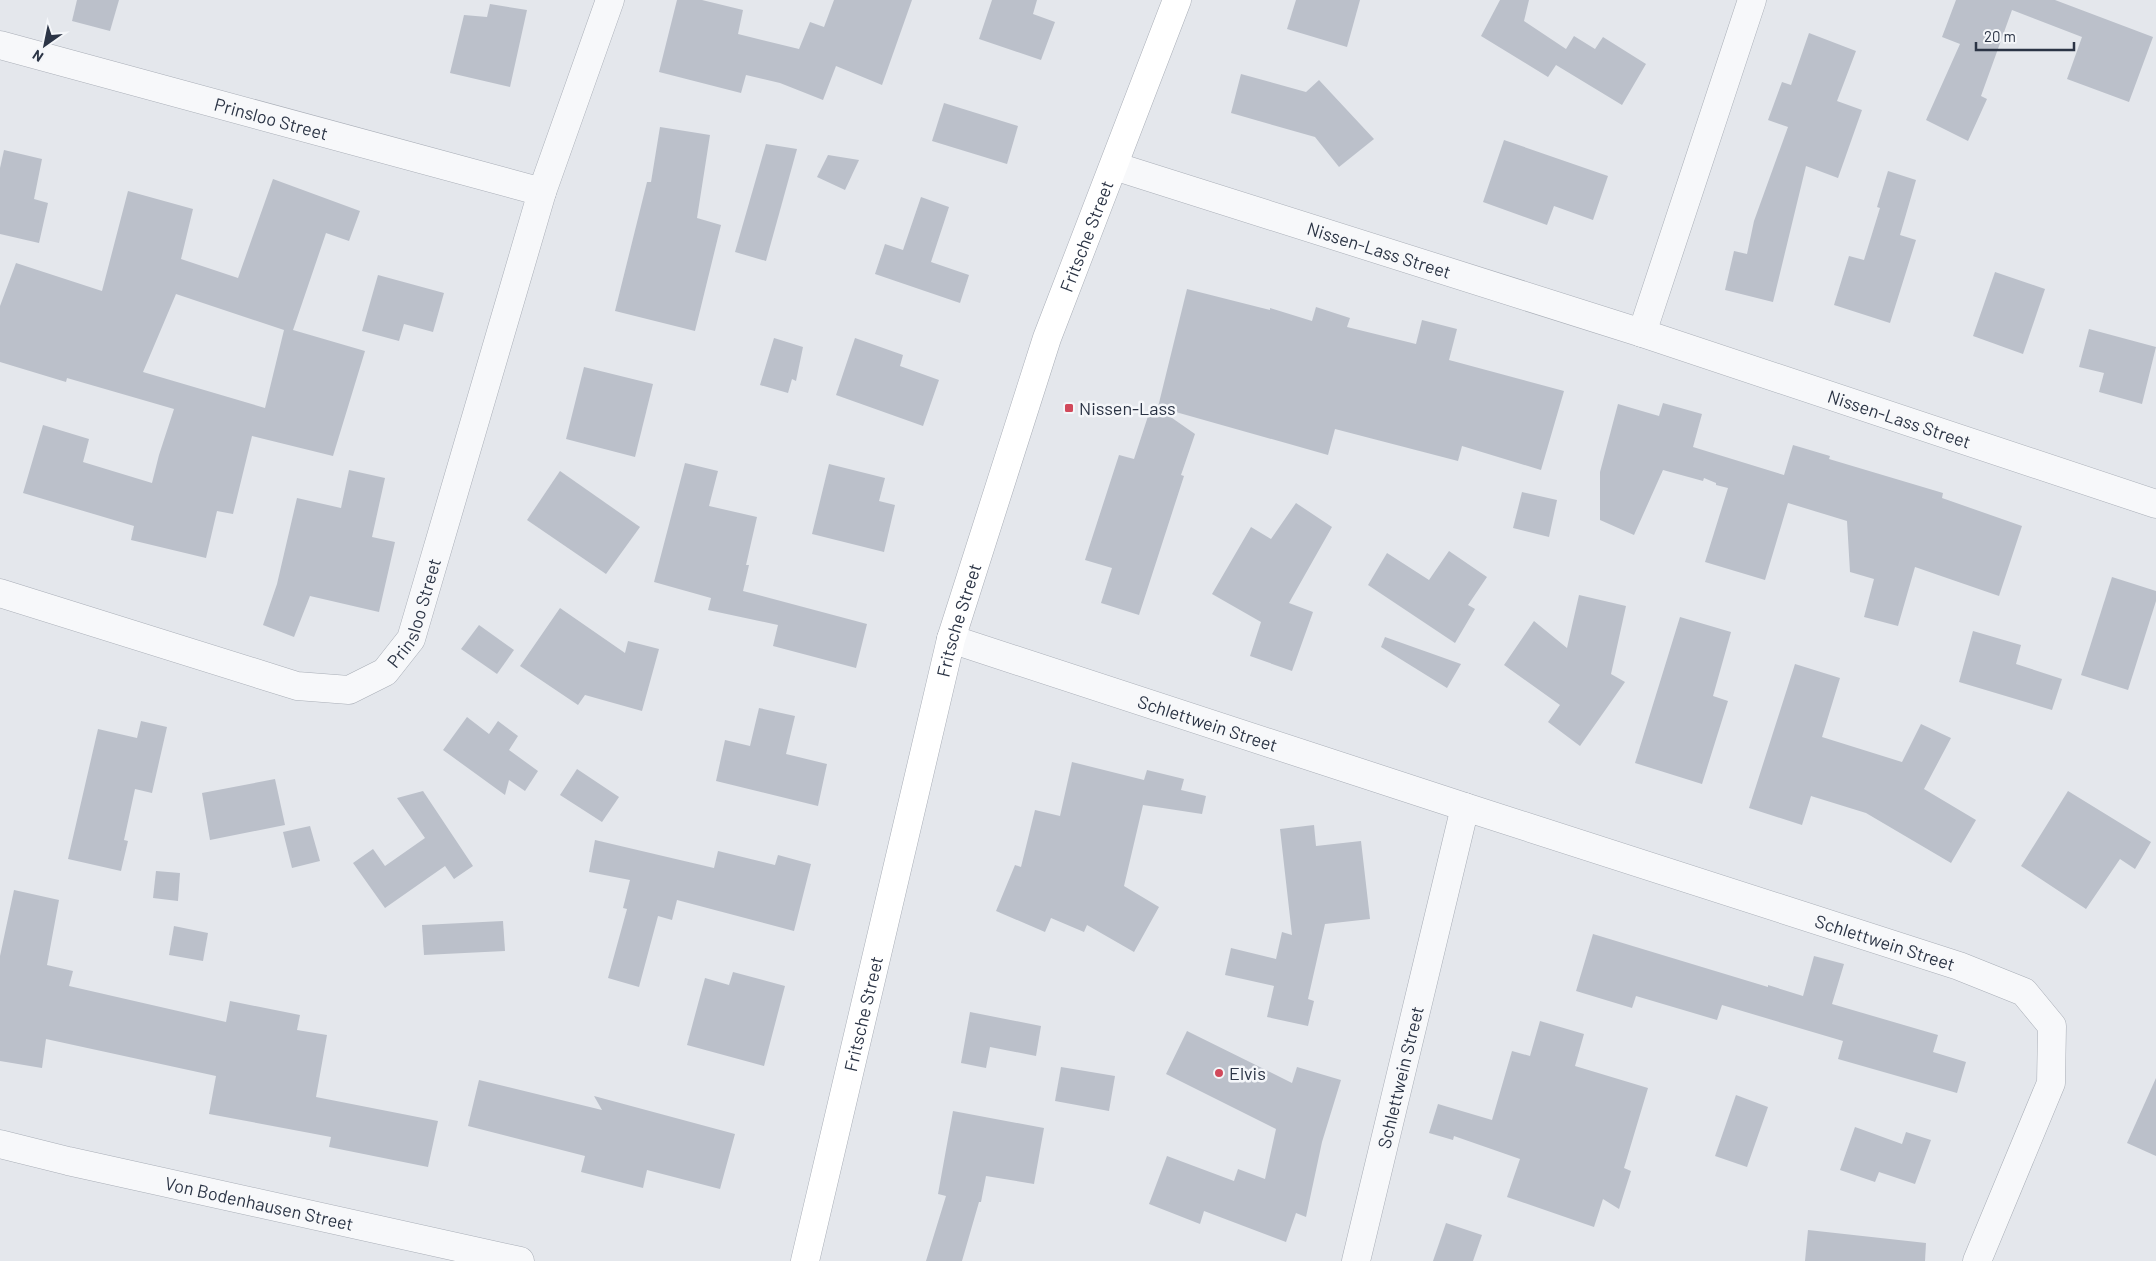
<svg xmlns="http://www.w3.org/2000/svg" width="2156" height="1261" font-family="Barlow,sans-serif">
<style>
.building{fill:#bbc0ca;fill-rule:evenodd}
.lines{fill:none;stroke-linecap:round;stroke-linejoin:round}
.street-casing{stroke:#a9aeb7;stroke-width:29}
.secondary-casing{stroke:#a9aeb7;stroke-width:29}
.street{stroke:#f7f8fa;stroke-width:28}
.secondary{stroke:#fff;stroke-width:28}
.poi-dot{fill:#d1495b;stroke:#f4f6f9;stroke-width:2}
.labels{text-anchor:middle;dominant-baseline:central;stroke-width:5;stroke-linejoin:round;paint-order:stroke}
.street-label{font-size:18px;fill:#2b3445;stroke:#f4f6f9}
.poi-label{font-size:18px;fill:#2b3445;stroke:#f4f6f9;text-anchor:start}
</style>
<rect width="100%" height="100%" fill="#e4e7ec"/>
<g class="building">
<path d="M 77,0 L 119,0 L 110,31 L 72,21 Z"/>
<path d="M 677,0 L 702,0 L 743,10 L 738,34 L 799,49 L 810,22 L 824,27 L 834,0 L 912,0 L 882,85 L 836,66 L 823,100 L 780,83 L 746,75 L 741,93 L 659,72 Z"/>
<path d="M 992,0 L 1037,0 L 1033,14 L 1055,22 L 1041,60 L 979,39 Z"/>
<path d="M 1296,0 L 1360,0 L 1347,47 L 1287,29 Z"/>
<path d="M 1500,0 L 1529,0 L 1524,21 L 1566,49 L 1574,36 L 1595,49 L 1603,37 L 1646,64 L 1622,105 L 1556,65 L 1548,77 L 1481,36 Z"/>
<path d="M 1956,0 L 2055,0 L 2153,37 L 2129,102 L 2067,79 L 2082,37 L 2012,10 L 1981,96 L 1987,99 L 1968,141 L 1926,120 L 1960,44 L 1942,37 Z"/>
<path d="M 490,4 L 527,10 L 510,87 L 450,73 L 464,15 L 487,17 Z"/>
<path d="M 1809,33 L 1856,51 L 1837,101 L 1862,110 L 1838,178 L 1806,166 L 1773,302 L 1725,290 L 1734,251 L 1747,254 L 1754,221 L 1788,127 L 1768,120 L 1782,82 L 1791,85 Z"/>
<path d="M 1241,74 L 1306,92 L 1319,80 L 1374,139 L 1339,167 L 1315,137 L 1231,113 Z"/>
<path d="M 944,103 L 1018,126 L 1007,164 L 932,141 Z"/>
<path d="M 660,127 L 710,135 L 697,218 L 721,225 L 695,331 L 615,311 L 647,182 L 651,182 Z"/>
<path d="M 1504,140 L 1608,176 L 1593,220 L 1554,206 L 1547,225 L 1483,202 Z"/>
<path d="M 766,144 L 797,149 L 766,261 L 735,252 Z"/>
<path d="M 4,150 L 42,159 L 34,199 L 48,203 L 39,243 L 0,234 L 0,168 Z"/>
<path d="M 828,155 L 859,160 L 845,190 L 817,177 Z"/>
<path d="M 1888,171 L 1916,180 L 1900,235 L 1916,240 L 1890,323 L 1834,305 L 1849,256 L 1864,260 L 1880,208 L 1877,207 Z"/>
<path d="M 273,179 L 360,211 L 349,241 L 326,233 L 293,330 L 365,351 L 333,456 L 252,436 L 233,514 L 217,511 L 206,558 L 131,540 L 134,526 L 23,493 L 43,425 L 89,439 L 83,462 L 152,483 L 159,455 L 174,409 L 67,378 L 66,382 L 0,362 L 0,306 L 16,263 L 102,291 L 128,191 L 193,209 L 181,259 L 238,278 ZM 176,294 L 284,330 L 265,408 L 143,372 Z"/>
<path d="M 921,197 L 949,207 L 931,262 L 969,275 L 960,303 L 875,274 L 885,244 L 903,250 Z"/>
<path d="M 1995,272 L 2045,289 L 2023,354 L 1973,336 Z"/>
<path d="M 378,275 L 444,293 L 433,332 L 404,324 L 399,341 L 362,331 Z"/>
<path d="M 1187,289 L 1270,310 L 1270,308 L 1312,321 L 1316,307 L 1350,318 L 1347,327 L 1416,344 L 1422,320 L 1457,329 L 1449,360 L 1564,391 L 1541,470 L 1462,446 L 1458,461 L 1335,429 L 1328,455 L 1158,407 Z"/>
<path d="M 2089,329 L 2156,347 L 2142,404 L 2099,392 L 2104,373 L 2079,367 Z"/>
<path d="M 774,338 L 803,347 L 796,381 L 792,379 L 788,393 L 760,385 Z"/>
<path d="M 855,338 L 903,355 L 900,366 L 939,380 L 923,426 L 836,395 Z"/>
<path d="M 584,367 L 653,384 L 635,457 L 566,439 Z"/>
<path d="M 1663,403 L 1702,414 L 1693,447 L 1784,475 L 1793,445 L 1830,456 L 1829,459 L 1943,493 L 1942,498 L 2022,526 L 1999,596 L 1915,567 L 1898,626 L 1864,617 L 1874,579 L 1850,572 L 1847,521 L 1788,503 L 1765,580 L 1705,562 L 1728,488 L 1716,485 L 1716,483 L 1704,478 L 1703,481 L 1663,470 L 1634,535 L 1600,520 L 1600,472 L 1618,404 L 1659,416 Z"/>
<path d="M 1152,404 L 1195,434 L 1181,475 L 1184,476 L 1139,615 L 1101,603 L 1112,568 L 1085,560 L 1119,455 L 1134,459 Z"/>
<path d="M 685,463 L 718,471 L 709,506 L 757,517 L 746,565 L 749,565 L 743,591 L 867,624 L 856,668 L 773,646 L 778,625 L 708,610 L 711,598 L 654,582 Z"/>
<path d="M 829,464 L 885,478 L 879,501 L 895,505 L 884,552 L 812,534 Z"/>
<path d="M 349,470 L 385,478 L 372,537 L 395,542 L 379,612 L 310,596 L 294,637 L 263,625 L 277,584 L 297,498 L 341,508 Z"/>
<path d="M 560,471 L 640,527 L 606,574 L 527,520 Z"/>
<path d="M 1522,492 L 1557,500 L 1549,537 L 1513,528 Z"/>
<path d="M 1296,503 L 1332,527 L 1289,603 L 1313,612 L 1292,671 L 1250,656 L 1261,622 L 1212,594 L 1251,527 L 1271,539 Z"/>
<path d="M 1449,551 L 1487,577 L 1468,605 L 1475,609 L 1455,643 L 1368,585 L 1387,553 L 1429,580 Z"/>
<path d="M 2112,577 L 2156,591 L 2156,601 L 2128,690 L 2081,675 Z"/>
<path d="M 1579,595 L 1626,606 L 1611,674 L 1625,682 L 1580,746 L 1548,722 L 1560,705 L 1504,665 L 1534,621 L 1567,648 Z"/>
<path d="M 560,608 L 625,653 L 628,641 L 659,649 L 642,711 L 585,695 L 578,705 L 520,666 Z"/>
<path d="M 1680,617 L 1731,632 L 1713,696 L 1728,701 L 1702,784 L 1635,763 Z"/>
<path d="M 479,625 L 514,650 L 497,674 L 461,649 Z"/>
<path d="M 1973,631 L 2021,645 L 2016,664 L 2062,679 L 2052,710 L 1959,682 Z"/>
<path d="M 1385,637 L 1461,664 L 1447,688 L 1381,647 Z"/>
<path d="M 1795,664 L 1840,678 L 1822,737 L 1902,762 L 1921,724 L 1951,738 L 1924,789 L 1976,820 L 1951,863 L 1866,813 L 1811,796 L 1802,825 L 1749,808 Z"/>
<path d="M 759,708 L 795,716 L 786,754 L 827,764 L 818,806 L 716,781 L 725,740 L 750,746 Z"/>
<path d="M 467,717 L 489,734 L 498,721 L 518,736 L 509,750 L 538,771 L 525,791 L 509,780 L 505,795 L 443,750 Z"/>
<path d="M 141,721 L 167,727 L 152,793 L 135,789 L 124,840 L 128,841 L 121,871 L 68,859 L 98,729 L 137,738 Z"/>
<path d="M 1072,762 L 1144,780 L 1147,770 L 1184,779 L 1181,790 L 1206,796 L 1202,814 L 1143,805 L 1124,886 L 1159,907 L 1134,952 L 1087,925 L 1084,932 L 1051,918 L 1045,932 L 996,911 L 1015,865 L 1021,867 L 1035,810 L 1060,816 Z"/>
<path d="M 577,769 L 619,797 L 602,822 L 560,795 Z"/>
<path d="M 275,779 L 285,825 L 210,840 L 202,793 Z"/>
<path d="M 423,791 L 473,866 L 454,879 L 445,866 L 385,908 L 353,863 L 373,849 L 385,866 L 425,838 L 397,798 Z"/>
<path d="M 2068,791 L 2151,842 L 2135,869 L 2120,859 L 2086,909 L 2021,866 Z"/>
<path d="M 1314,825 L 1316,846 L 1361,841 L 1370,919 L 1325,924 L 1308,999 L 1314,1001 L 1308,1026 L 1267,1017 L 1274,986 L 1225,975 L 1231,948 L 1276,959 L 1282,932 L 1292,935 L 1280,829 Z"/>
<path d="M 310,826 L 320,861 L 292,868 L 283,832 Z"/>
<path d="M 595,840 L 714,868 L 718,851 L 775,865 L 778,855 L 811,864 L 794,931 L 677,900 L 672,920 L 658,916 L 639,987 L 608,978 L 627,909 L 623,908 L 630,880 L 589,872 Z"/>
<path d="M 156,871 L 180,873 L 178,901 L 153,898 Z"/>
<path d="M 14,890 L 59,900 L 47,965 L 73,971 L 69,986 L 226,1022 L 230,1001 L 300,1015 L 297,1030 L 327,1035 L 316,1097 L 438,1121 L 428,1167 L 329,1147 L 331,1137 L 209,1114 L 216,1076 L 46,1039 L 42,1068 L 0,1061 L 0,956 Z"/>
<path d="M 503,921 L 505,951 L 424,955 L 422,925 Z"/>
<path d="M 174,926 L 208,933 L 203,961 L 169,955 Z"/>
<path d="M 1593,934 L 1768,987 L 1768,985 L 1803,996 L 1814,956 L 1844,964 L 1832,1004 L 1938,1035 L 1933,1052 L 1966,1062 L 1957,1093 L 1838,1059 L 1843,1041 L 1722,1005 L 1717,1020 L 1636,996 L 1632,1008 L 1576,991 Z"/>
<path d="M 733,972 L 785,986 L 764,1066 L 687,1045 L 705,978 L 729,985 Z"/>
<path d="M 970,1012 L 1041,1026 L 1036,1056 L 990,1047 L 986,1068 L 961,1063 Z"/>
<path d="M 1540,1021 L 1584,1034 L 1575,1066 L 1648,1088 L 1624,1168 L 1631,1171 L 1619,1209 L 1603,1199 L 1594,1227 L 1507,1197 L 1520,1159 L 1454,1136 L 1453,1140 L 1429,1133 L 1438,1104 L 1492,1120 L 1512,1051 L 1530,1056 Z"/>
<path d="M 1187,1031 L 1292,1083 L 1297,1067 L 1341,1080 L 1322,1142 L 1306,1217 L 1296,1213 L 1286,1242 L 1204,1211 L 1200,1224 L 1149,1204 L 1167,1156 L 1234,1181 L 1238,1169 L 1265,1179 L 1276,1129 L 1166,1074 Z"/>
<path d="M 1061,1067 L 1115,1076 L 1109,1111 L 1055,1101 Z"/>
<path d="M 2156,1078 L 2156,1156 L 2127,1143 Z"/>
<path d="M 479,1080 L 602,1110 L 594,1096 L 735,1134 L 720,1189 L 647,1170 L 643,1188 L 581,1172 L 585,1156 L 468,1126 Z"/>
<path d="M 1736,1095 L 1768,1107 L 1747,1167 L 1715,1156 Z"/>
<path d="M 953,1111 L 1044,1128 L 1034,1184 L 986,1176 L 981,1202 L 979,1202 L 962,1261 L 926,1261 L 946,1196 L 938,1194 Z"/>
<path d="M 1855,1127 L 1902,1144 L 1906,1132 L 1931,1140 L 1915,1184 L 1879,1172 L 1875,1182 L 1840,1170 Z"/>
<path d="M 1446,1223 L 1482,1235 L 1473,1261 L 1433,1261 Z"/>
<path d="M 1808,1230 L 1926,1243 L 1925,1261 L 1805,1261 Z"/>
</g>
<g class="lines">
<defs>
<g id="street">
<path id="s1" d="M 0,45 L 542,192"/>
<path id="s2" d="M 1114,166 L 1642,333 L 2156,504"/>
<path d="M 1642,333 L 1752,0"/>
<path id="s3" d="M 0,593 L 297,686 L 349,690 L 385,672 L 411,639 L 542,192 L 610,0"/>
<path id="s4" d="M 951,639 L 1465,807 L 1959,966 L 2024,992 L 2052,1026 L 2051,1083 L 1977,1261"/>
<path id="s5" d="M 0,1144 L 68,1161 L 520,1261"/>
<path id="s6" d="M 1356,1261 L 1465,807"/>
</g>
<g id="secondary">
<path id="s7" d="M 805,1261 L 951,639 L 1047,338 L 1177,0"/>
</g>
</defs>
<use href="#street" class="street-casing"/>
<use href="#secondary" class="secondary-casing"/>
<use href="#street" class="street"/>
<use href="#secondary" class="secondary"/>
</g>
<g class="poi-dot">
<rect x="1064" y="403" width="10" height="10" rx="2.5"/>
<circle cx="1219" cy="1073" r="5"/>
</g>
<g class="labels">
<g class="street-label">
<text stroke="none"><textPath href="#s1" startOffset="281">Prinsloo Street</textPath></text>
<text stroke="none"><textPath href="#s7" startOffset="1064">Fritsche Street</textPath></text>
<text stroke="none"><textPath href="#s2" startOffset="278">Nissen-Lass Street</textPath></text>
<text stroke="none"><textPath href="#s2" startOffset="825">Nissen-Lass Street</textPath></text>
<text stroke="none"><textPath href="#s3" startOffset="471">Prinsloo Street</textPath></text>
<text stroke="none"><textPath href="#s7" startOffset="659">Fritsche Street</textPath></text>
<text stroke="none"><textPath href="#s4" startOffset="270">Schlettwein Street</textPath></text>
<text stroke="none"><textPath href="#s4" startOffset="982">Schlettwein Street</textPath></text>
<text stroke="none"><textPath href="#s7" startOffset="254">Fritsche Street</textPath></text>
<text stroke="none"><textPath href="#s6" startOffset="189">Schlettwein Street</textPath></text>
<text stroke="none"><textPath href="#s5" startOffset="266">Von Bodenhausen Street</textPath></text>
</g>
<g class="poi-label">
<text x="1079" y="408">Nissen-Lass</text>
<text x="1229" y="1073">Elvis</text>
</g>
</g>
<g transform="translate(45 45) rotate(213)" stroke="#f4f6f9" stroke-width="4" paint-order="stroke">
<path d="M0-4L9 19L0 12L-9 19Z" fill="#2b3445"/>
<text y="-8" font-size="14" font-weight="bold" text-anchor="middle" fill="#2b3445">N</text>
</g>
<path d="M1976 42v8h98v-8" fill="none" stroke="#2b3445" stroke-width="2.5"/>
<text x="1984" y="42" font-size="15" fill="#2b3445" stroke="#f4f6f9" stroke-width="4" paint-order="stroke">20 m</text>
</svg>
